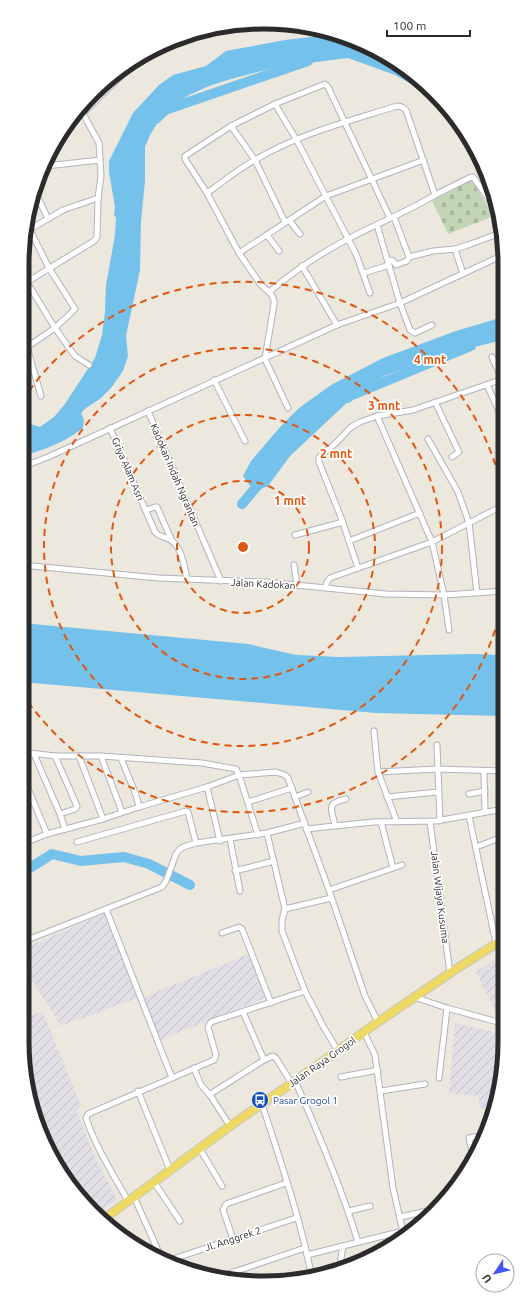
<svg xmlns="http://www.w3.org/2000/svg" width="527" height="1305" font-family="Ubuntu,sans-serif">
<style>
.industrial{fill:url(#industrial-furrows)}
.cemetery{fill:url(#cemetery-stones)}
.water{fill:#74c1eb}
.lines{fill:none;stroke-linecap:round;stroke-linejoin:round}
.river{stroke:#74c1eb;stroke-width:10}
.street-casing{stroke:#b1b3be;stroke-width:7}
.primary-casing{stroke:#c8c8c8;stroke-width:10}
.street{stroke:#fff;stroke-width:5}
.primary{stroke:#edd963;stroke-width:8}
.ring{fill:none;stroke:#df570e;stroke-width:2;stroke-dasharray:7 5}
.labels{text-anchor:middle;dominant-baseline:central;stroke-width:3.5;stroke-linejoin:round;paint-order:stroke}
.street-label{font-size:10px;fill:#2b2b2b;stroke:#fff}
.transit-label{font-size:10px;fill:#164399;stroke:#fff;text-anchor:start}
.rim{fill:none;stroke:#2b2b2b;stroke-width:5}
.centre{fill:#df570e;stroke:#fff;stroke-width:2}
.ring-label{font-size:12px;text-anchor:middle;font-weight:bold;fill:#df570e;stroke:#fff;stroke-width:3.5;stroke-linejoin:round;paint-order:stroke}
</style>
<defs>
<pattern id="industrial-furrows" width="10" height="10" patternUnits="userSpaceOnUse"><rect width="10" height="10" fill="#e1dee5"/><path d="M-1 1l2-2M0 10L10 0M9 11l2-2" fill="none" stroke="#c1bfc5"/></pattern>
<pattern id="cemetery-stones" width="16" height="16" patternUnits="userSpaceOnUse"><rect width="16" height="16" fill="#c2d6b6"/><path d="M2 7V4a2 2 0 0 1 4 0v3zM10 15v-3a2 2 0 0 1 4 0v3z" fill="#a7b89d"/></pattern>
</defs>
<rect width="100%" height="100%" fill="#ede8de"/>
<g class="industrial">
<path d="M 106,913 L 140,997 L 61,1026 L 33,982 L 22,986 L 22,949 Z"/>
<path d="M 505,952 L 505,1007 L 495,1011 L 476,972 Z"/>
<path d="M 249,954 L 265,998 L 157,1041 L 141,998 Z"/>
<path d="M 42,1011 L 81,1106 L 77,1111 L 95,1158 L 117,1199 L 98,1214 L 82,1201 L 35,1119 L 22,1042 L 22,1020 Z"/>
<path d="M 455,1023 L 505,1035 L 494,1108 L 479,1108 L 479,1096 L 449,1094 Z"/>
</g>
<path class="cemetery" d="M 470,181 L 472,181 L 494,216 L 448,234 L 432,201 Z"/>
<g class="water">
<path d="M 343,36 L 398,63 L 428,90 L 424,91 L 395,75 L 348,58 L 277,67 L 231,79 L 209,86 L 189,95 L 166,109 L 150,135 L 145,147 L 145,182 L 141,221 L 140,270 L 126,336 L 128,356 L 123,371 L 111,388 L 100,399 L 86,408 L 81,413 L 84,420 L 83,428 C 65,442 44,450 22,456 L 22,421 L 40,427 L 54,417 L 65,404 L 95,358 L 102,335 L 105,312 L 106,285 L 115,235 L 116,217 L 114,216 L 115,207 L 109,172 L 109,161 L 133,113 L 159,85 L 173,75 L 206,66 L 226,51 L 285,40 L 311,37 Z"/>
<path d="M 503,317 L 503,340 L 441,355 L 384,376 L 366,387 L 351,399 L 290,456 L 268,486 L 261,489 L 251,487 L 243,476 L 251,461 L 281,426 L 299,408 L 331,385 L 383,358 L 456,331 Z"/>
<path d="M 22,623 L 248,644 L 296,655 L 340,657 L 470,654 L 504,655 L 504,716 L 376,713 L 22,682 Z"/>
</g>
<g class="lines">
<g class="river">
<path d="M 156,119 L 165,110 L 308,61"/>
<path d="M 348,398 L 350,396 L 471,346"/>
<path d="M 242,504 L 264,478"/>
<path d="M 22,873 L 52,854 L 81,861 L 124,857 L 149,864 L 190,885"/>
</g>
<defs>
<g id="street">
<path d="M 275,104 L 296,139 L 356,254 L 370,293"/>
<path d="M 76,115 L 83,113 C 108,89 133,61 165,45"/>
<path d="M 231,126 L 255,160 L 285,222"/>
<path d="M 46,166 L 100,160"/>
<path d="M 34,189 L 48,219"/>
<path d="M 207,193 C 223,182 238,169 255,160 C 298,134 349,121 397,106 L 402,107 L 406,110 L 435,195 C 407,212 376,224 348,239 C 319,254 293,272 269,292"/>
<path d="M 435,195 L 471,177 L 473,177 L 496,209"/>
<path d="M 289,220 L 300,234"/>
<path d="M 377,225 L 400,303 L 410,330 L 415,333 L 432,325"/>
<path d="M 30,230 L 49,268 L 75,309 L 55,328 L 27,347 L 41,396"/>
<path d="M 27,231 L 63,210 L 98,198"/>
<path d="M 267,235 L 279,251"/>
<path d="M 455,249 L 463,274"/>
<path d="M 239,253 L 326,196 L 424,160"/>
<path d="M 409,257 L 433,251 L 455,249 L 468,245 L 503,232"/>
<path d="M 388,261 L 392,260 L 396,265 L 407,261 L 409,257 L 394,217"/>
<path d="M 302,266 L 337,325"/>
<path d="M 364,273 L 389,265"/>
<path d="M 22,274 L 55,328 L 75,356 L 89,365"/>
<path d="M 27,282 L 94,241 L 97,237 L 98,198 L 101,176 L 99,143 L 80,108"/>
<path d="M 492,357 L 502,379"/>
<path d="M 214,380 L 245,441"/>
<path d="M 487,385 L 503,420"/>
<path d="M 435,402 L 459,452 L 452,457"/>
<path d="M 288,408 L 265,359 L 274,304 L 274,300 L 271,294 L 261,285 L 239,253 L 207,193 L 185,159 L 185,156 L 231,126 L 275,104 L 325,84 L 328,87 L 390,218"/>
<path d="M 148,411 L 221,581"/>
<path d="M 377,416 L 432,542 L 444,595 L 449,630"/>
<path d="M 110,428 L 155,532 C 160,538 163,536 169,539 C 182,545 184,567 187,579"/>
<path d="M 428,439 L 458,492 L 469,523 L 477,593"/>
<path d="M 22,467 L 48,457 L 337,325 L 400,303 L 503,255"/>
<path d="M 146,510 L 155,507 L 157,507 L 172,541"/>
<path d="M 295,535 L 343,522"/>
<path d="M 349,541 L 420,513"/>
<path d="M 22,565 L 158,578 L 266,582 L 386,594 L 444,595 L 504,591"/>
<path d="M 294,565 L 297,585"/>
<path d="M 358,568 L 342,520 L 319,462 L 319,458 L 321,455 L 336,443 L 351,427 L 360,422 L 377,416 L 413,410 L 503,379"/>
<path d="M 325,588 L 327,582 L 330,578 L 432,542 L 504,505"/>
<path d="M 374,731 L 378,772 L 397,822"/>
<path d="M 437,745 L 440,821"/>
<path d="M 22,752 L 55,756 L 101,756 L 202,763 L 236,769 L 239,775 L 258,835"/>
<path d="M 34,754 L 60,814 L 65,829"/>
<path d="M 55,756 L 77,806 L 75,809 L 60,814"/>
<path d="M 79,756 L 103,819"/>
<path d="M 101,756 L 122,812"/>
<path d="M 121,758 L 136,795 L 139,807"/>
<path d="M 484,771 L 485,812"/>
<path d="M 378,772 L 437,769 L 504,771"/>
<path d="M 22,774 L 47,834"/>
<path d="M 207,787 L 220,841"/>
<path d="M 469,794 L 485,791"/>
<path d="M 295,797 L 308,792"/>
<path d="M 387,797 L 438,792"/>
<path d="M 248,802 L 292,788"/>
<path d="M 22,814 L 26,813"/>
<path d="M 469,816 L 496,943"/>
<path d="M 381,822 L 393,868"/>
<path d="M 430,822 L 450,973"/>
<path d="M 335,825 C 331,808 326,803 346,799"/>
<path d="M 306,829 L 373,822 L 436,821 L 504,809"/>
<path d="M 267,833 L 285,909 L 282,920 L 282,931 L 305,991 L 323,1026 L 338,1051"/>
<path d="M 230,839 L 240,891"/>
<path d="M 77,842 L 186,811 L 188,812 L 196,843"/>
<path d="M 22,844 L 47,834 L 103,819 L 139,807 L 207,787 L 239,775 L 276,772 L 285,775 L 288,778 L 329,890 L 365,996 L 378,1022"/>
<path d="M 476,847 L 497,839"/>
<path d="M 235,871 L 274,861"/>
<path d="M 329,890 L 402,865"/>
<path d="M 106,909 L 172,1078"/>
<path d="M 285,909 L 331,898"/>
<path d="M 222,933 L 239,927 L 242,929 L 271,1003"/>
<path d="M 22,942 L 162,887 L 166,881 L 176,854 L 179,850 L 183,847 L 196,843 L 267,833 L 305,823"/>
<path d="M 414,997 L 447,1008 L 505,1024"/>
<path d="M 243,1012 L 264,1060"/>
<path d="M 364,1032 L 375,1055 L 393,1188 L 404,1236"/>
<path d="M 194,1068 L 201,1085 L 210,1095"/>
<path d="M 341,1077 L 378,1070"/>
<path d="M 439,1078 L 447,1008"/>
<path d="M 295,1081 C 319,1134 341,1187 358,1242"/>
<path d="M 138,1091 L 170,1170"/>
<path d="M 381,1091 L 425,1084"/>
<path d="M 262,1104 C 280,1160 301,1220 312,1278"/>
<path d="M 230,1126 L 210,1095 L 212,1093 L 264,1060 L 273,1056 L 276,1058 L 292,1084"/>
<path d="M 200,1149 L 222,1186"/>
<path d="M 473,1155 L 469,1138 L 484,1135"/>
<path d="M 154,1182 L 180,1221"/>
<path d="M 134,1197 L 161,1257"/>
<path d="M 128,1201 C 113,1174 96,1148 86,1118 L 88,1114 L 214,1060 L 216,1055 L 208,1027 L 211,1022 L 305,991"/>
<path d="M 349,1211 L 370,1206"/>
<path d="M 400,1217 L 432,1210"/>
<path d="M 233,1239 L 223,1210 L 226,1204 L 286,1183"/>
<path d="M 307,1255 L 403,1231"/>
<path d="M 170,1260 L 296,1218"/>
<path d="M 342,1266 L 341,1258 L 343,1246"/>
<path d="M 219,1277 L 305,1248"/>
<path d="M 301,1279 L 311,1275"/>
</g>
<path id="primary" d="M 104,1219 L 230,1126 L 295,1081 L 378,1022 L 450,973 L 505,938"/>
</defs>
<use href="#street" class="street-casing"/>
<use href="#primary" class="primary-casing"/>
<use href="#street" class="street"/>
<use href="#primary" class="primary"/>
</g>
<g class="ring">
<circle cx="243" cy="547" r="66"/>
<circle cx="243" cy="547" r="132"/>
<circle cx="243" cy="547" r="199"/>
<path d="M504 595A265 265 0 0 1 22 693M22 401A265 265 0 0 1 504 499"/>
</g>
<defs>
<symbol id="bus-disc" viewBox="-11 -11 22 22"><circle r="9.5" fill="#1a4fb4" stroke="#fff"/><path d="M-5-6H5V4H4V6H2V4H-2V6H-4V4H-5ZM-3.5-4V0h7V-4ZM-3.5 1.2v1.5H-2V1.2ZM2 1.2v1.5H3.5V1.2Z" fill="#fff"/></symbol>
</defs>
<g fill-rule="evenodd">
<use href="#bus-disc" x="250" y="1090" width="20" height="20"/>
</g>
<g class="labels">
<g class="street-label">
<text transform="translate(128 469) rotate(67)">Griya Alam Asri</text>
<text transform="translate(175 475) rotate(67)">Kadokan Indah Ngrantan</text>
<text transform="translate(263 584) rotate(3)">Jalan Kadokan</text>
<text transform="translate(440 897) rotate(83)">Jalan Wijaya Kusuma</text>
<text transform="translate(322 1062) rotate(-35)">Jalan Raya Grogol</text>
<text transform="translate(233 1239) rotate(-18)">Jl. Anggrek 2</text>
</g>
<g class="transit-label">
<text x="273" y="1100">Pasar Grogol 1</text>
</g>
</g>
<path d="M0 0H527V1305H0ZM263 29H264A234 234 0 0 1 498 263V1042A234 234 0 0 1 264 1276H263A234 234 0 0 1 29 1042V263A234 234 0 0 1 263 29Z" fill="#fff" fill-rule="evenodd"/>
<path class="rim" d="M263 29H264A234 234 0 0 1 498 263V1042A234 234 0 0 1 264 1276H263A234 234 0 0 1 29 1042V263A234 234 0 0 1 263 29Z"/>
<circle cx="243" cy="547" r="6" class="centre"/>
<g class="ring-label">
<text x="430" y="364">4 mnt</text>
<text x="384" y="410">3 mnt</text>
<text x="336" y="458">2 mnt</text>
<text x="290" y="505">1 mnt</text>
</g>
<g transform="translate(495 1273) rotate(235)"><circle r="19" fill="#ffffff" stroke="#aaaaaa"/>
<path d="M0-3L7 15L0 10L-7 15Z" fill="#4354f5"/>
<text y="-6" font-size="11" font-weight="bold" text-anchor="middle" fill="#2b2b2b">U</text>
</g>
<path d="M387 30v6h83v-6" fill="none" stroke="#2b2b2b" stroke-width="2"/>
<text x="393" y="30" font-size="12" fill="#2b2b2b" stroke="#ffffff" stroke-width="3" paint-order="stroke">100 m</text>
</svg>
